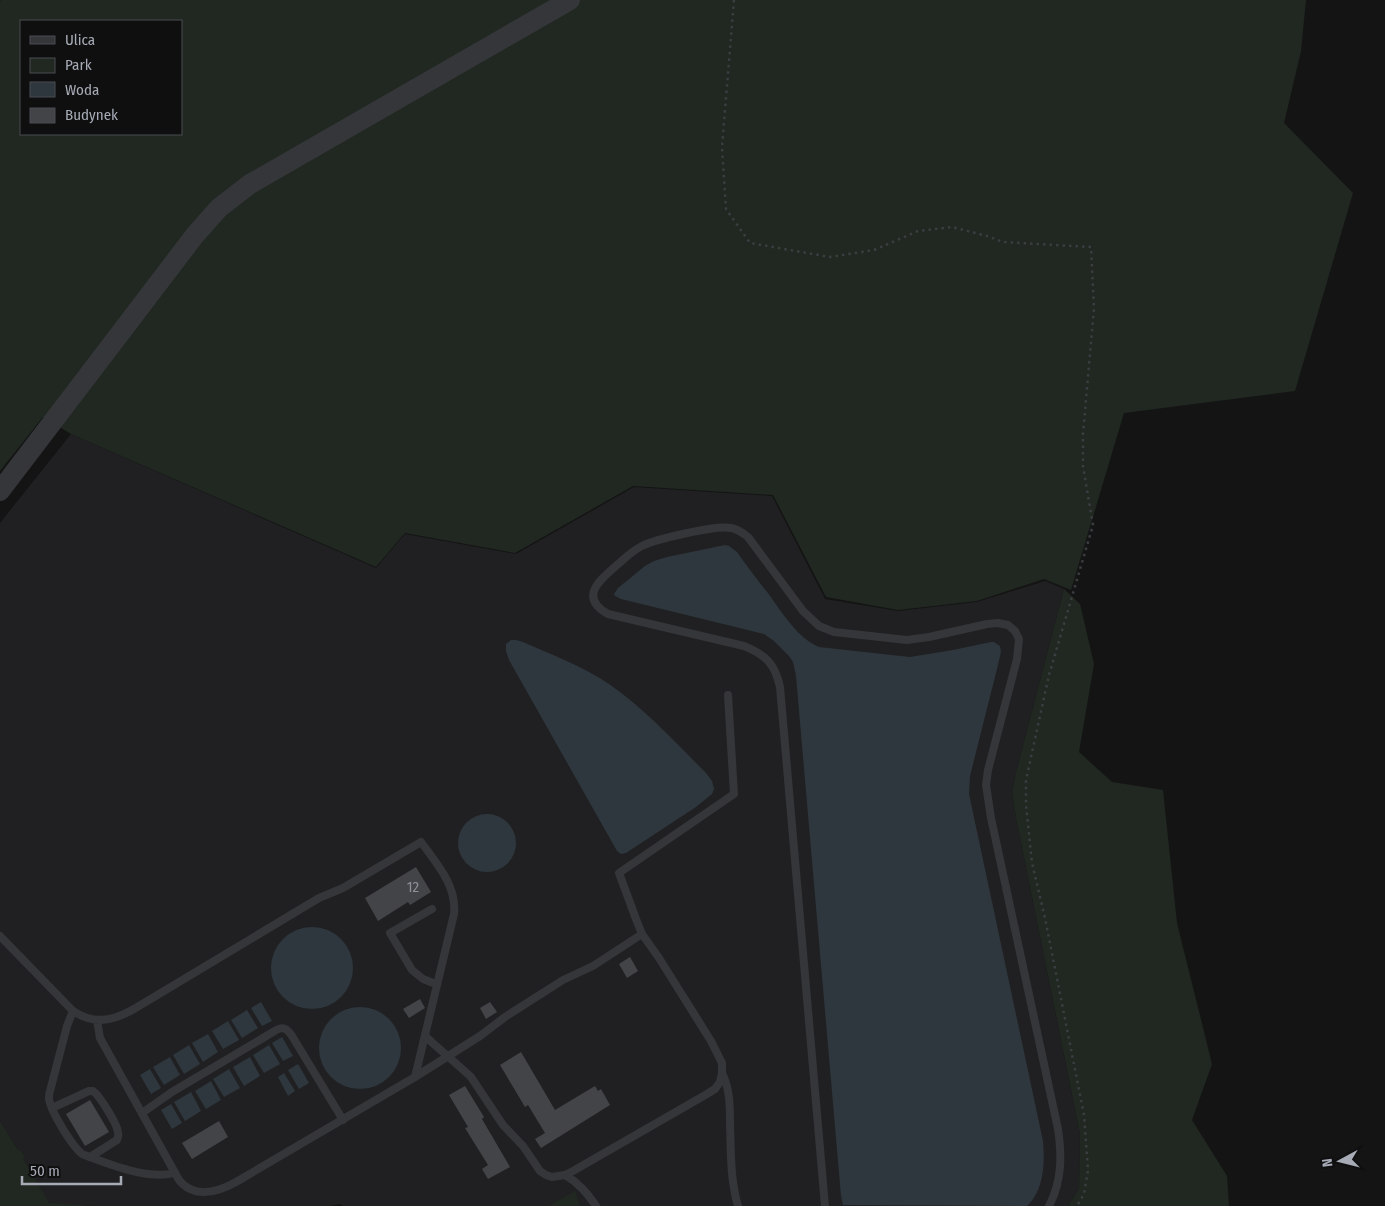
<svg xmlns="http://www.w3.org/2000/svg" width="1385" height="1206" font-family="'Fira Sans Condensed',sans-serif">
<style>
.built{fill:#202022}
.green{fill:#202821;fill-rule:evenodd}
.water{fill:#2e373d}
.building{fill:#434448}
.lines{fill:none;stroke-linecap:round;stroke-linejoin:round}
.path{stroke:#3b3d41;stroke-width:2.5;stroke-dasharray:2.5 4;stroke-linecap:butt}
.service{stroke:#35363a;stroke-width:8}
.tertiary{stroke:#35363a;stroke-width:20}
.labels{text-anchor:middle;dominant-baseline:central;stroke-width:4;stroke-linejoin:round;paint-order:stroke}
.number-label{font-size:15px;fill:#8d919a}
</style>
<rect width="100%" height="100%" fill="#141415"/>
<path class="built" d="M 71,434 L 376,568 L 405,534 L 516,554 L 634,487 L 772,496 L 825,599 L 898,611 L 977,602 L 1045,581 L 1064,589 L 1016,772 L 1012,792 L 1016,818 L 1080,1134 L 1079,1188 L 1068,1206 L 580,1206 L 574,1192 L 548,1206 L 343,1206 L 340,1204 L 330,1206 L 96,1206 L 49,1204 L 22,1159 L 25,1157 L 20,1149 L 18,1150 L 0,1121 L 0,523 Z"/>
<g class="green">
<path d="M 1,0 L 1306,0 L 1301,51 L 1284,123 L 1353,193 L 1295,391 L 1124,413 L 1071,590 L 1044,579 L 977,601 L 898,610 L 826,597 L 773,495 L 633,486 L 515,553 L 405,533 L 376,567 L 71,434 L 43,417 L 0,471 L 0,1 ZM 21,21 L 181,21 L 181,134 L 21,134 Z"/>
<path d="M 1064,589 L 1080,604 L 1094,664 L 1079,752 L 1112,782 L 1163,790 L 1177,923 L 1212,1064 L 1192,1120 L 1227,1176 L 1229,1206 L 1068,1206 L 1079,1188 L 1080,1134 L 1016,818 L 1012,792 L 1016,772 Z"/>
<path d="M 0,1121 L 18,1150 L 20,1149 L 25,1157 L 23,1159 L 49,1203 L 96,1206 L 0,1206 Z"/>
<path d="M 575,1191 L 580,1206 L 548,1206 Z"/>
</g>
<g class="water">
<path d="M 725,545 L 729,546 L 737,552 C 747,566 757,580 768,593 C 781,611 798,639 819,647 L 910,657 L 953,650 L 991,642 L 994,642 L 1000,646 L 1001,652 L 997,669 L 970,776 L 969,794 L 1043,1141 C 1045,1163 1044,1190 1027,1206 L 843,1205 L 841,1196 L 796,676 L 793,662 L 789,656 L 774,641 L 764,634 L 621,599 L 615,596 L 614,594 L 618,588 L 645,566 L 654,561 L 667,557 Z"/>
<path d="M 511,640 L 516,640 L 523,642 C 552,655 583,666 609,684 C 645,709 675,742 706,773 L 712,781 L 714,789 L 712,794 L 696,807 L 626,853 L 621,854 L 617,851 L 509,660 L 506,651 L 506,644 Z"/>
<circle cx="487" cy="843" r="29"/>
<circle cx="312" cy="968" r="41"/>
<path d="M 261,1002 L 272,1021 L 262,1026 L 251,1008 Z"/>
<circle cx="360" cy="1048" r="41"/>
<path d="M 247,1010 L 258,1028 L 242,1038 L 231,1020 Z"/>
<path d="M 228,1021 L 239,1040 L 223,1049 L 212,1031 Z"/>
<path d="M 208,1034 L 218,1052 L 203,1062 L 192,1043 Z"/>
<path d="M 282,1037 L 293,1056 L 283,1061 L 272,1043 Z"/>
<path d="M 189,1045 L 200,1064 L 184,1074 L 173,1055 Z"/>
<path d="M 269,1045 L 280,1064 L 264,1073 L 253,1055 Z"/>
<path d="M 170,1057 L 180,1075 L 164,1085 L 153,1067 Z"/>
<path d="M 250,1057 L 260,1076 L 244,1086 L 233,1067 Z"/>
<path d="M 298,1064 L 309,1083 L 299,1089 L 288,1070 Z"/>
<path d="M 150,1069 L 161,1088 L 151,1094 L 140,1075 Z"/>
<path d="M 229,1069 L 240,1088 L 224,1097 L 213,1079 Z"/>
<path d="M 284,1073 L 295,1091 L 288,1096 L 278,1077 Z"/>
<path d="M 211,1081 L 221,1100 L 206,1109 L 195,1091 Z"/>
<path d="M 191,1092 L 201,1111 L 185,1121 L 174,1102 Z"/>
<path d="M 171,1104 L 182,1123 L 172,1129 L 161,1110 Z"/>
</g>
<g class="building">
<path d="M 416,867 L 431,892 L 410,905 L 408,902 L 378,921 L 365,898 Z"/>
<path d="M 630,957 L 638,971 L 627,978 L 619,964 Z"/>
<path d="M 420,999 L 425,1008 L 409,1018 L 403,1009 Z"/>
<path d="M 490,1002 L 497,1012 L 486,1019 L 480,1008 Z"/>
<path d="M 521,1052 L 555,1110 L 595,1086 L 598,1091 L 601,1089 L 610,1105 L 541,1148 L 535,1139 L 545,1133 L 528,1105 L 525,1107 L 500,1065 Z"/>
<path d="M 465,1086 L 484,1117 L 482,1119 L 510,1167 L 488,1179 L 482,1169 L 488,1165 L 465,1128 L 468,1127 L 449,1095 Z"/>
<path d="M 90,1100 L 109,1132 L 85,1146 L 66,1114 Z"/>
<path d="M 219,1121 L 228,1137 L 192,1159 L 182,1143 Z"/>
</g>
<g class="lines">
<path class="path" d="M 734,0 L 722,147 L 726,209 L 750,243 L 830,257 L 874,250 L 918,231 L 952,227 L 987,236 L 1003,242 L 1091,247 L 1094,308 L 1083,434 L 1083,466 L 1093,525 L 1049,675 L 1026,780 L 1026,805 L 1032,863 L 1045,918 L 1084,1115 L 1088,1170 L 1084,1194 L 1077,1206"/>
<g class="service">
<path d="M 432,909 L 390,933 L 412,970 L 423,979 L 436,984"/>
<path d="M 642,934 L 636,919 L 619,873 L 734,794 L 728,695"/>
<path d="M 0,936 L 73,1011 C 94,1025 113,1021 134,1009 L 319,898 L 343,888 L 421,842 C 437,864 457,886 454,914 L 415,1077 L 236,1182 C 218,1192 194,1199 179,1180 L 105,1047 L 100,1038 L 97,1020"/>
<path d="M 73,1011 L 67,1026 L 50,1091 C 49,1093 49,1096 49,1099 C 51,1112 72,1146 82,1154 C 108,1164 148,1180 175,1173"/>
<path d="M 722,1073 C 730,1089 730,1106 730,1124 C 731,1151 730,1179 738,1206"/>
<path d="M 415,1077 L 480,1036 L 505,1017 L 563,980 L 593,966 L 642,934 L 659,958 L 711,1041 L 722,1063 L 722,1073 L 720,1082 L 715,1089 L 707,1094 L 573,1171 L 565,1175 L 552,1177 L 546,1175 L 540,1171 L 523,1146 L 503,1125 L 471,1077 C 456,1063 440,1050 425,1036"/>
<path d="M 52,1108 L 89,1091 L 93,1091 C 100,1096 117,1124 118,1132 C 119,1136 118,1136 117,1140 L 90,1157"/>
<path d="M 142,1113 L 172,1092 L 268,1035 C 279,1028 284,1024 292,1036 L 343,1120"/>
<path d="M 565,1175 C 579,1183 587,1193 596,1206"/>
<path d="M 825,1206 L 780,687 C 775,664 766,655 744,646 L 608,614 C 578,597 600,580 617,565 C 625,558 632,551 642,546 C 656,539 716,525 731,528 C 738,529 743,533 748,537 L 803,611 L 819,626 L 834,632 L 907,640 L 929,637 L 987,624 L 998,623 L 1008,625 L 1015,631 L 1019,639 L 1017,659 L 988,770 L 986,785 L 991,818 L 1058,1129 C 1062,1156 1062,1181 1049,1206"/>
</g>
<path class="tertiary" d="M 0,491 L 195,235 L 219,208 L 250,184 L 570,0"/>
</g>
<g class="labels">
<g class="number-label">
<text x="413" y="887">12</text>
</g>
</g>
<rect x="20" y="20" width="162" height="115" fill="#0f0f10" stroke="#4b4d52"/>
<rect x="30" y="36" width="25" height="8" fill="#35363a" stroke="#4b4d52"/>
<text x="65" y="45" font-size="15" fill="#a6abb5">Ulica</text>
<rect x="30" y="58" width="25" height="15" fill="#202821" stroke="#4b4d52"/>
<text x="65" y="70" font-size="15" fill="#a6abb5">Park</text>
<rect x="30" y="82" width="25" height="15" fill="#2e373d" stroke="#4b4d52"/>
<text x="65" y="95" font-size="15" fill="#a6abb5">Woda</text>
<rect x="30" y="108" width="25" height="15" fill="#434448" stroke="#4b4d52"/>
<text x="65" y="120" font-size="15" fill="#a6abb5">Budynek</text>
<g transform="translate(1340 1161) rotate(263)" stroke="#0f0f10" stroke-width="4" paint-order="stroke">
<path d="M0-4L9 19L0 12L-9 19Z" fill="#a6abb5"/>
<text y="-8" font-size="14" font-weight="bold" text-anchor="middle" fill="#a6abb5">N</text>
</g>
<path d="M22 1176v8h99v-8" fill="none" stroke="#a6abb5" stroke-width="2.5"/>
<text x="30" y="1176" font-size="15" fill="#a6abb5" stroke="#0f0f10" stroke-width="4" paint-order="stroke">50 m</text>
</svg>
